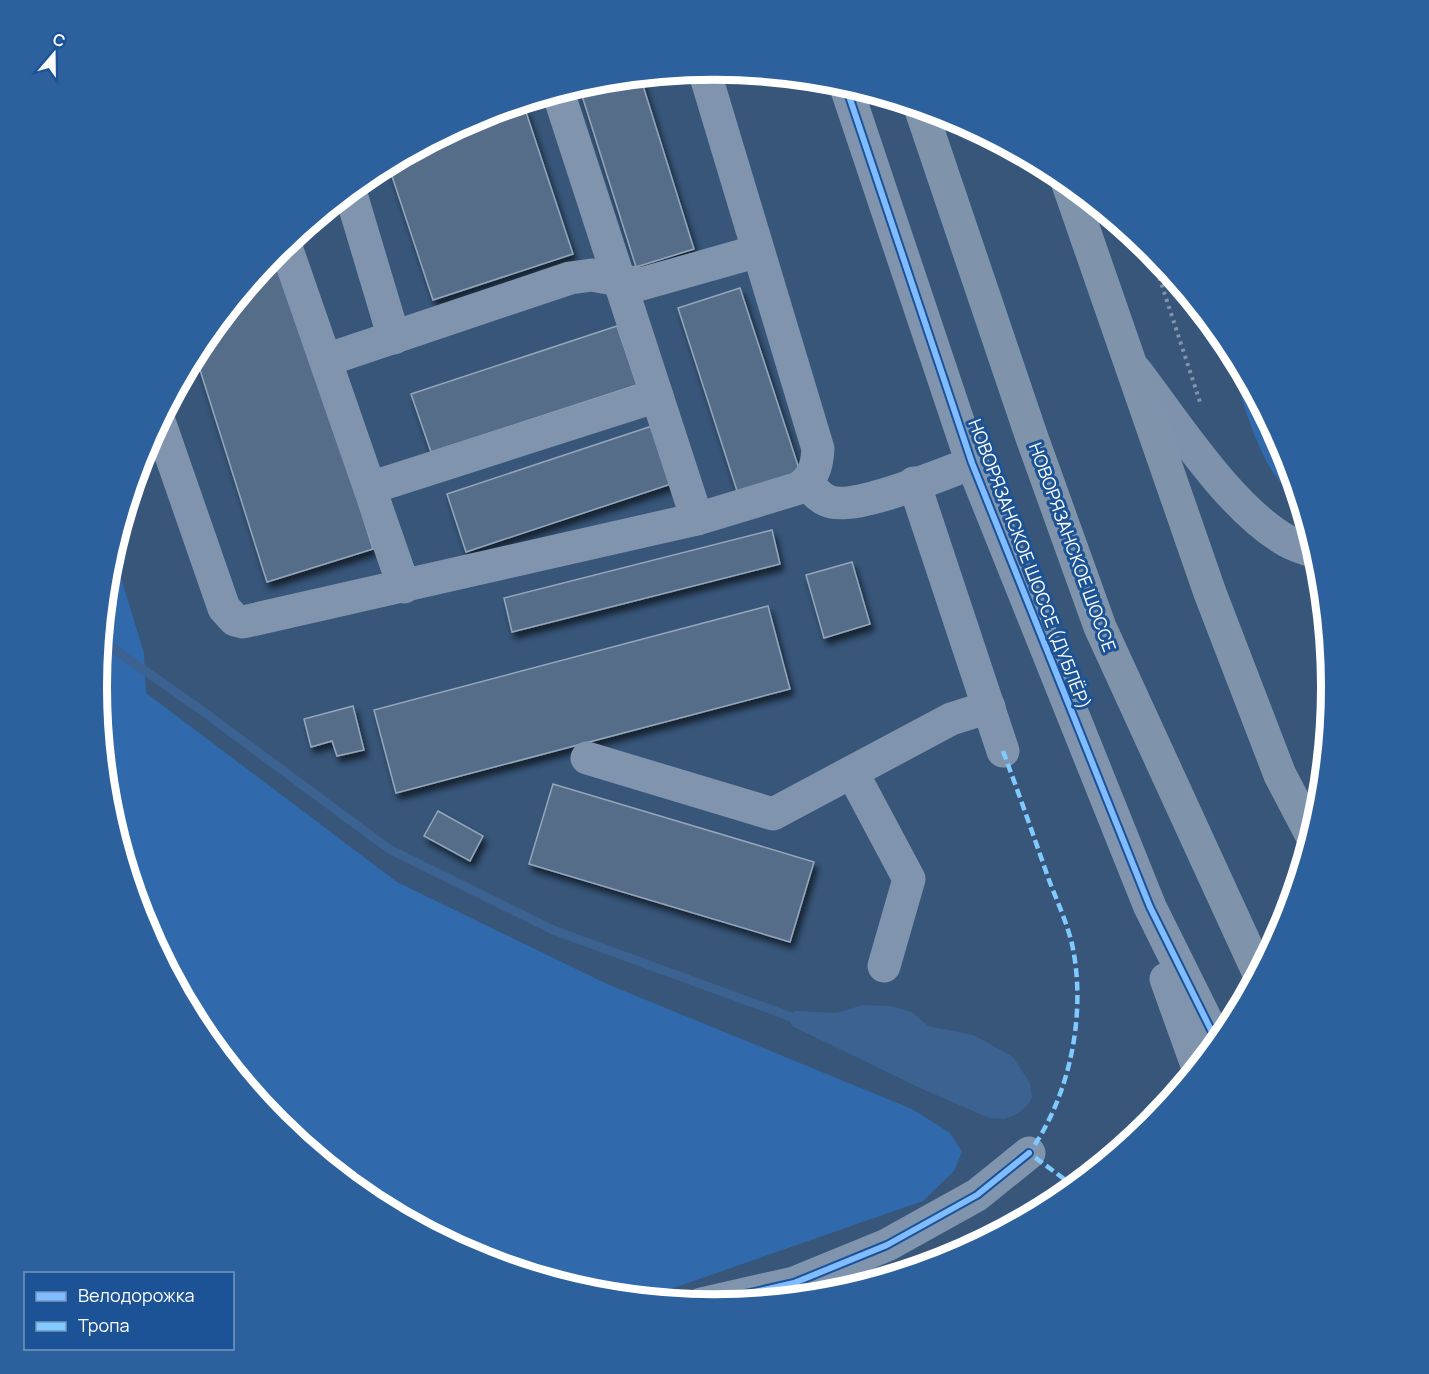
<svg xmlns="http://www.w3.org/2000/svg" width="1429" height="1374" font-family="Manrope,sans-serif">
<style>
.green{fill:#306aac}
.water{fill:#3b6291}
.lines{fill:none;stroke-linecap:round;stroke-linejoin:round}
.stream{stroke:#3b6291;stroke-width:9}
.building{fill:#546d89;stroke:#94a6ba;stroke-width:1.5;filter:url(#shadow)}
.path{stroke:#8095ad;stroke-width:4;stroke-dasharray:3 4.5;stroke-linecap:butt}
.minor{stroke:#8095ad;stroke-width:33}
.major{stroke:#7e92ab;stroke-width:33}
.highway{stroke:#7f94ab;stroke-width:33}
.quiet{stroke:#80caff;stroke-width:4.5;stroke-dasharray:9 4.5;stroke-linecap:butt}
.cycleway-casing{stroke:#1b5396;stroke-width:10}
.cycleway{stroke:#80bcff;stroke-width:6}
.labels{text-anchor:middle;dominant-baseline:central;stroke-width:6;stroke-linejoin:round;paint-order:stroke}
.street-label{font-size:18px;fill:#fff;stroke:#1b5396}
.rim{fill:none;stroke:#fff;stroke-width:8}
</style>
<defs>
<filter id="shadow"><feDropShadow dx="3.5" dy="6" stdDeviation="3" flood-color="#0009"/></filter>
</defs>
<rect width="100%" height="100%" fill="#37567a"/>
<g class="green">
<path d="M 1226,340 L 1286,451 L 1300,499 C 1258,477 1238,384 1226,340 Z"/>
<path d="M 113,552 L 144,653 L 146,693 L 397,882 L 607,984 L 912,1109 L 950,1133 L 962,1152 L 954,1171 L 923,1201 L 682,1285 L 639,1298 L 594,1293 L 478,1258 L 371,1201 L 277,1124 L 200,1030 L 143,923 L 108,807 L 97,687 L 108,566 Z"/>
</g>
<path class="water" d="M 863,1005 L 890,1006 L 912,1012 L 928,1026 L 973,1035 L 997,1048 L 1013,1057 L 1030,1083 L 1032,1098 L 1027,1106 L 1017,1114 L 1005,1119 L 989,1118 L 920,1088 L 792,1026 L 787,1015 L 796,1011 L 836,1013 Z"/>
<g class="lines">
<path class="stream" d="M 101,640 L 197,707 L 389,849 L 553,930 L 797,1019"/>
</g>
<g class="building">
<path d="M 640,76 L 694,249 L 636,267 L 579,86 L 594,81 Z"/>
<path d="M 525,109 L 573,254 L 433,300 L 388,164 L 435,139 Z"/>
<path d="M 279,249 L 373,549 L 267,582 L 195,354 L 201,343 Z"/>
<path d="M 740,288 L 803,481 L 740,500 L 678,308 Z"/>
<path d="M 617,326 L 637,385 L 431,452 L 411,394 Z"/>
<path d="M 652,426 L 671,484 L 466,552 L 447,494 Z"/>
<path d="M 772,530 L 780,564 L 512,632 L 504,598 Z"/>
<path d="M 852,562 L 870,624 L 824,638 L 806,575 Z"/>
<path d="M 768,606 L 790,689 L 396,793 L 374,710 Z"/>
<path d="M 353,706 L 364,750 L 337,756 L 332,741 L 311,747 L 304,719 Z"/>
<path d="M 553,784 L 814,862 L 790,942 L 529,864 Z"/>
<path d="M 438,811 L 483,836 L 470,861 L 424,836 Z"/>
</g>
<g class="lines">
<path class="path" d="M 1150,249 L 1200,402"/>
<g class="minor">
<path d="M 845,84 L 972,463 L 1150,907 L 1218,1044"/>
<path d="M 558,92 L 697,519"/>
<path d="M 350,191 L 394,338"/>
<path d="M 285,244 L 404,587"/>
<path d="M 326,360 L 570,278 L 592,275 L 641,284 L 758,251"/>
<path d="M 159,421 L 224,608 L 235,620 L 243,622 L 697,519 L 799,488 C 813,478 817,467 818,449 L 704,70"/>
<path d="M 808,482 C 813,490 818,497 828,501 C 854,512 942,474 972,463"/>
<path d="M 914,483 L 1003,751"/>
<path d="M 370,488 L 657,396"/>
<path d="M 587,758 L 773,814 L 951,719 L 989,707"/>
<path d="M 852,772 L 909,879 L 884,966"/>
<path d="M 1166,979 L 1198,1068"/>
<path d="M 701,1304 L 794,1283 L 887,1245 L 977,1195 L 1029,1153"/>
</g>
<path class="major" d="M 1135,370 C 1175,422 1230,509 1287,541 C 1296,546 1307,549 1317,553"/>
<g class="highway">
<path d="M 920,107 L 1031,435 L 1100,627 L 1259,974"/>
<path d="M 1067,181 L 1210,593 L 1280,775 L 1312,836"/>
</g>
<path class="quiet" d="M 1003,751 C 1019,794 1034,837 1049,880 C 1057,901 1067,923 1072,944 C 1087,1013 1070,1097 1029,1153 L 1075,1187"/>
<defs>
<g id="cycleway">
<path d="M 845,84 L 972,463 L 1150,907 L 1218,1044"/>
<path d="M 701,1304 L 794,1283 L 887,1245 L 977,1195 L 1029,1153"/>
</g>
</defs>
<use href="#cycleway" class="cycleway-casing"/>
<use href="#cycleway" class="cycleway"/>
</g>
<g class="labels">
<g class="street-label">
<text transform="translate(1073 547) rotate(70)">НОВОРЯЗАНСКОЕ ШОССЕ</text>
<text transform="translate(1030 564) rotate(69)">НОВОРЯЗАНСКОЕ ШОССЕ (ДУБЛЁР)</text>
</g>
</g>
<path d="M0 0H1429V1374H0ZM107 687a607 607 0 1 1 1214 0a607 607 0 1 1-1214 0Z" fill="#2d619e" fill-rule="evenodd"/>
<path class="rim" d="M107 687a607 607 0 1 1 1214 0a607 607 0 1 1-1214 0Z"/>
<rect x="24" y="1272" width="210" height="78" fill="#1b5396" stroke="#7698c0" stroke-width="1.5"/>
<rect x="36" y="1292" width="30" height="9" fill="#80bcff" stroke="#7698c0" stroke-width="1.5"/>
<text x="78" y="1302" font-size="18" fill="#ffffff">Велодорожка</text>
<rect x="36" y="1322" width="30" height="9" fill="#80caff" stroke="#7698c0" stroke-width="1.5"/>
<text x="78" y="1332" font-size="18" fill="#ffffff">Тропа</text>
<g transform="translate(54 54) rotate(20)" stroke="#1b5396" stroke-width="4.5" paint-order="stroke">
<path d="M0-4.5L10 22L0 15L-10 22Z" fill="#ffffff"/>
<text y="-9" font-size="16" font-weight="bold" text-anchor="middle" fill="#ffffff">С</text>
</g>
</svg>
